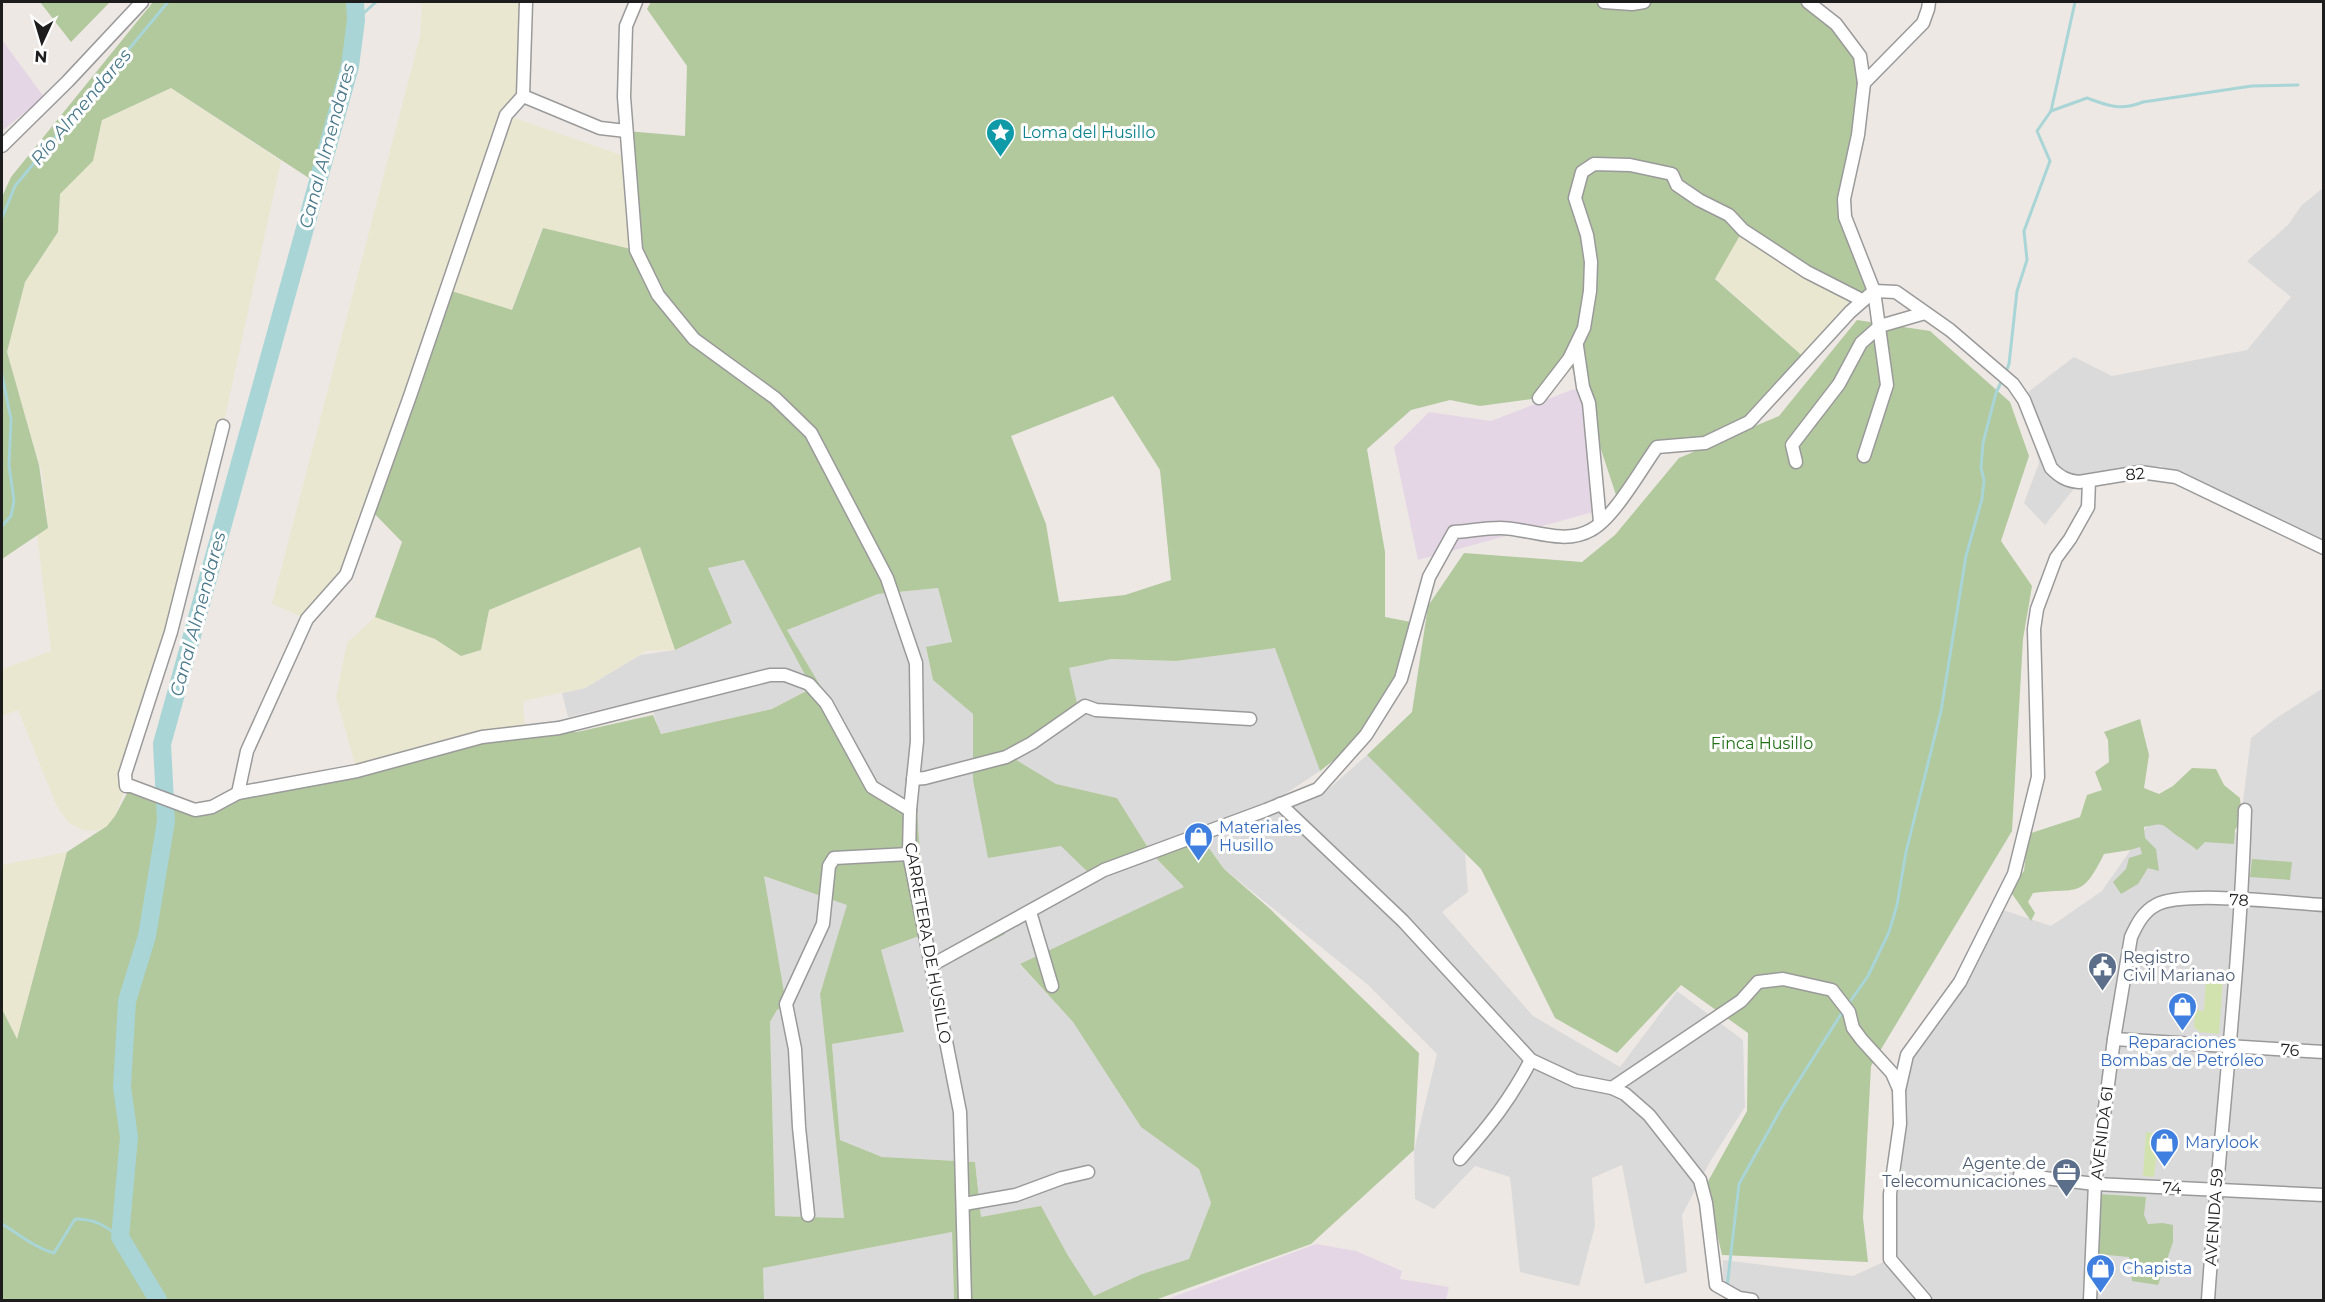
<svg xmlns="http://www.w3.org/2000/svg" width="2325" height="1302" font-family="Montserrat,sans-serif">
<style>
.residential{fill:#dbdada}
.industrial{fill:#e5d6e6}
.farmland{fill:#eae7d1}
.grass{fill:#d2e2af}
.forest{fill:#b2c89d;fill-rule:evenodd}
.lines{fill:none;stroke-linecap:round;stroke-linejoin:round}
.stream{stroke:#a9d5d6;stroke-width:3}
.river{stroke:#a9d5d6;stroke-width:18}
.minor-casing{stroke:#9a9a9a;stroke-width:15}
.minor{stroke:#fff;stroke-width:12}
.labels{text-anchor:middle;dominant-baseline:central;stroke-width:6;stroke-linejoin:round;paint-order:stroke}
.culture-label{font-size:16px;fill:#0d838f;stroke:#fff;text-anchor:start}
.street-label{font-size:16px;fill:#1d1d1d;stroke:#fff}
.park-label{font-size:16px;fill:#217016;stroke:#fff}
.shop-label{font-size:16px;fill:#366cbe;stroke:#fff;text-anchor:start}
.service-label{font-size:16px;fill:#4e5e75;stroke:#fff;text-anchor:start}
.water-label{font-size:18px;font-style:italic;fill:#4a798c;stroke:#fff}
</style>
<rect width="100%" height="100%" fill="#ede8e4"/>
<g class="residential">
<path d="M 2323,188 L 2323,548 L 2161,466 L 2085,475 L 2045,525 L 2024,503 L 2039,463 L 2023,396 L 2074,357 L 2112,376 L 2247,350 L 2291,297 L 2247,261 L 2288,225 L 2302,205 Z"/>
<path d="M 745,560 L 812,688 L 772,709 L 660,734 L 649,698 L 568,717 L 562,693 L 585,688 L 640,655 L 675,650 L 732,623 L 708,568 Z"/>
<path d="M 938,588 L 952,643 L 926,648 L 933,680 L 973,714 L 973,780 L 1061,846 L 1155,857 L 1185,887 L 1020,965 L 1073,1022 L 1141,1127 L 1199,1169 L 1211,1203 L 1189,1259 L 1142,1274 L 1094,1296 L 1067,1254 L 981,1217 L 975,1162 L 882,1157 L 840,1140 L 832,1044 L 904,1032 L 881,950 L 919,936 L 929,972 L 1000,922 L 936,955 L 924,914 L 917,810 L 878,782 L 787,630 L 878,594 Z"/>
<path d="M 1276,648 L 1320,771 L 1282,796 L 1147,846 L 1117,798 L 1056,784 L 1013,758 L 1069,668 L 1111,659 L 1176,661 Z"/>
<path d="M 2323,688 L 2323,1300 L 1767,1300 L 1738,1295 L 1722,1285 L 1723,1260 L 1853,1276 L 1890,1259 L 1903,1068 L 1960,982 L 1997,908 L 2051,926 L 2102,891 L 2152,819 L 2239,833 L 2251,738 L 2275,719 Z"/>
<path d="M 1367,755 L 1465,852 L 1468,892 L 1442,912 L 1533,1016 L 1620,1067 L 1677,991 L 1743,1040 L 1745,1107 L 1711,1160 L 1682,1215 L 1687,1272 L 1645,1284 L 1622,1165 L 1592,1178 L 1595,1226 L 1579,1286 L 1520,1272 L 1510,1177 L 1475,1166 L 1434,1209 L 1415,1199 L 1414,1150 L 1437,1054 L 1367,984 L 1224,869 L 1201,837 L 1272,816 L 1323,794 Z"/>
<path d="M 764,876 L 848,904 L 820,994 L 844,1218 L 775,1216 L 770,1022 L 777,1010 Z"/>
<path d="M 952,1232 L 954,1300 L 764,1300 L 763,1268 Z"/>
</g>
<g class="industrial">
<path d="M 2,40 L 44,97 L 2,131 Z"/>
<path d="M 1574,389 L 1591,397 L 1604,509 L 1418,560 L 1394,447 L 1429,412 L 1491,421 Z"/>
<path d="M 1316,1244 L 1356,1251 L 1402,1271 L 1400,1279 L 1449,1287 L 1446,1300 L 1165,1300 Z"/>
</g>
<g class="farmland">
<path d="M 422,2 L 526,2 L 523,96 L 506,115 L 630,158 L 636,250 L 542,228 L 511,311 L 445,289 L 346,575 L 307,619 L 272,604 L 420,36 Z"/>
<path d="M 171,88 L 281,161 L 223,426 L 126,786 L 115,816 L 107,826 L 97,831 L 83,830 L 69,823 L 57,807 L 18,710 L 2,716 L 2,661 L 3,669 L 51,651 L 37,534 L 48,527 L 42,473 L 7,353 L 21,288 L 58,232 L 60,194 L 93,161 L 102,120 Z"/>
<path d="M 1743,230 L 1862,300 L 1806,359 L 1715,278 Z"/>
<path d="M 640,547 L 675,650 L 646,651 L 585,688 L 523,701 L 525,732 L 357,771 L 336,697 L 347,643 L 375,617 L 435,639 L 462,656 L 481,650 L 489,610 Z"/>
<path d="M 67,852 L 17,1040 L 2,1009 L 2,865 Z"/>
</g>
<g class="grass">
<path d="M 2206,976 L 2223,977 L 2219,1034 L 2200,1032 L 2194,1027 L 2195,1010 L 2204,1011 Z"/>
<path d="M 2146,1132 L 2156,1134 L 2156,1142 L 2158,1144 L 2154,1177 L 2143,1176 Z"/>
</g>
<g class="forest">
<path d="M 40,2 L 110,2 L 71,42 Z"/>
<path d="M 153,2 L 348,2 L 348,31 L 343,76 L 312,180 L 171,88 L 102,120 L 93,161 L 60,194 L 58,232 L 25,282 L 7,352 L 39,465 L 48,528 L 2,559 L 2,197 L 11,177 Z"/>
<path d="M 651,2 L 1808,2 L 1860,56 L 1864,83 L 1844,199 L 1874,291 L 1862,300 L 1743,230 L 1715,279 L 1806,359 L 1764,408 L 1705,443 L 1657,447 L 1619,504 L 1589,413 L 1569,360 L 1539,398 L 1480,406 L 1450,400 L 1411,410 L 1367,449 L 1385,552 L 1385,617 L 1416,623 L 1401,679 L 1366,735 L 1320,771 L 1275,648 L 1176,661 L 1111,659 L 1069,668 L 1080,717 L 1013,758 L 1056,784 L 1117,798 L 1147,846 L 1201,837 L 1224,869 L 1269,908 L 1419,1053 L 1414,1150 L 1311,1244 L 1155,1300 L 954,1300 L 952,1232 L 763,1268 L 764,1300 L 2,1300 L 2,1009 L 17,1039 L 67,852 L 107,826 L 115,816 L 131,786 L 195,810 L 238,793 L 525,732 L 577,732 L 653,715 L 661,734 L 772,709 L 812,688 L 744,560 L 708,568 L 732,623 L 675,650 L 640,547 L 489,610 L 481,650 L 461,656 L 435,639 L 375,617 L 402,542 L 369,508 L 445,289 L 512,310 L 543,228 L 635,250 L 626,131 L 685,136 L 687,66 L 647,9 ZM 1113,396 L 1160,470 L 1171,580 L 1125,595 L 1059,602 L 1046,524 L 1011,436 ZM 938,588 L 952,642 L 926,647 L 933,680 L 973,714 L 973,780 L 988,858 L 1061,846 L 1094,878 L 1155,857 L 1184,887 L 1020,964 L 1073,1022 L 1141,1127 L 1199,1169 L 1211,1203 L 1189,1259 L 1142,1274 L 1094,1296 L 1067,1254 L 1041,1206 L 981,1217 L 975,1162 L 882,1157 L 840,1140 L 832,1044 L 904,1032 L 881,950 L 919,936 L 929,973 L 1005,934 L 1000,922 L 936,955 L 924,914 L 917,810 L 878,782 L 787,630 L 878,594 ZM 764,876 L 847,905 L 820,994 L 844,1218 L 775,1216 L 770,1022 L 777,1010 L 786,1004 Z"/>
<path d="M 1857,320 L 1930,331 L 2010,402 L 2029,456 L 2001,541 L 2032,586 L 2023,639 L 2012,831 L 1871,1066 L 1863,1218 L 1868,1262 L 1722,1255 L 1706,1185 L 1747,1111 L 1748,1033 L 1681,985 L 1617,1053 L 1555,1018 L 1481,869 L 1367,755 L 1412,712 L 1428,606 L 1464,553 L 1582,562 L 1615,535 L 1679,458 L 1779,416 Z"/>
<path d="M 2140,719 L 2149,755 L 2144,788 L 2159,794 L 2173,786 L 2192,768 L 2216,769 L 2224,785 L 2240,798 L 2242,819 L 2235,830 L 2234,844 L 2205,842 L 2197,850 C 2190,844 2183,840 2176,835 C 2160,823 2165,823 2144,827 L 2145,838 L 2156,849 L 2159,871 L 2148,868 L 2138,884 L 2121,894 L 2113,882 L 2126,869 L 2129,858 L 2142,854 L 2140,847 L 2130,850 L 2104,854 C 2081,900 2079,887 2033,893 L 2028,902 L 2035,913 L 2031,921 L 2008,888 L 2024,871 L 2028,834 L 2080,817 L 2087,795 L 2102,790 L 2095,772 L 2109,762 L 2108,740 L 2104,732 Z"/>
<path d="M 2252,859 L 2292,862 L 2290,880 L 2250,877 Z"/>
<path d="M 2099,1194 L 2146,1197 L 2144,1215 L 2148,1224 L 2163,1223 L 2173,1225 L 2173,1242 L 2158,1285 L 2132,1281 L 2129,1257 L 2096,1254 Z"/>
</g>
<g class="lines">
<g class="stream">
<path d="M 356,20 L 376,2"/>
<path d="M 2051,111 L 2087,98 C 2109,106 2120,111 2143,102 L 2252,86 L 2298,85"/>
<path d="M 2,218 L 15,186 L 168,2"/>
<path d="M 2006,372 L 2009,364 L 2017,291 L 2027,260 L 2024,231 L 2050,161 L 2037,131 L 2051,111 L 2075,2"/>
<path d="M 2,375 L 11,419 L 9,465 L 14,501 L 11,516 L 2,526"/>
<path d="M 1847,1006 L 1868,976 L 1889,932 L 1897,905 L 1906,852 L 1941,711 L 1966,556 L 1982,499 L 1984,480 L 1981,468 L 1983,443 L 1996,393 L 2003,378"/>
<path d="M 2,1224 C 19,1234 35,1248 54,1253 L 75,1219 C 95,1219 104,1225 120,1237"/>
<path d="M 1727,1287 L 1739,1184 L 1782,1107 L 1843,1011"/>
</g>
<path class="river" d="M 158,1300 L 120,1237 L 129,1137 L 122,1087 L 127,1001 L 147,936 L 166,821 L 162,744 L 350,66 L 356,20 L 355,2"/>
<defs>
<g id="minor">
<path d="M 636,2 L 626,26 L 624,97 L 636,250 L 658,295 L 694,339 L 775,398 L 811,433 L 887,578 L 916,663 L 917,741 L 910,810 L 909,854 L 960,1112 L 965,1300"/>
<path d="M 1604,2 L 1632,4 L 1644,2"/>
<path d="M 1808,2 L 1836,24 L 1860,56 L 1864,83 L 1858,135 L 1844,199 L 1845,217 L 1874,291 L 1887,385 L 1864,456"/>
<path d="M 1864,83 L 1923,23 L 1928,9 L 1929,2"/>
<path d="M 523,96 L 600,128 L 626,131"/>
<path d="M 2,146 L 68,81 L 142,2"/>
<path d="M 1577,346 L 1583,387 L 1589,403 L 1600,522"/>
<path d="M 1539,398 L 1569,359 L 1584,328 L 1590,291 L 1591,262 L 1587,235 L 1575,198 L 1582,172 L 1594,164 L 1630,165 L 1672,174 L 1677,185 L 1699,200 L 1729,215 L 1743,230 L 1807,272 L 1862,300"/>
<path d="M 223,426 L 171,632 L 125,774 L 126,786 L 131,786 L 195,810 L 212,807 L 238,793 L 357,771 L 482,737 L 559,728 L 770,675 L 785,675 L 809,684 L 826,703 L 872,787 L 910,810"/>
<path d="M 1796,462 L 1792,445 L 1839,384 L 1861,343 L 1880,326 L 1925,313"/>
<path d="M 913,779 L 925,778 L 1006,757 L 1032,743 L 1085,706 L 1096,710 L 1250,719"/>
<path d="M 238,793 L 247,751 L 307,619 L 346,575 L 410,396 L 506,115 L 523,96 L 526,2"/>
<path d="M 1280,804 L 1403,921 L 1531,1060 L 1576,1081 L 1612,1088 L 1625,1094 L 1649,1115 L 1700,1180 L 1706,1203 L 1716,1285 L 1739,1298 L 1752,1300"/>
<path d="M 1030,912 L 1052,986"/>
<path d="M 932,965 L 1104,870 L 1266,810 L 1318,789 L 1366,735 L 1401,679 L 1429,577 L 1454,532 C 1469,531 1485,528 1500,528 C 1529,528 1563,546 1591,530 C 1614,518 1641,469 1657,447 L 1705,443 L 1749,422 L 1850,312 L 1874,291 L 1896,292 L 1950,330 L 2013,384 L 2024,400 L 2051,468 C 2060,477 2067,481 2079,482 L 2140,472 L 2176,477 L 2324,548"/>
<path d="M 2114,1039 L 2324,1052"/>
<path d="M 1612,1088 L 1741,1001 L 1758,982 L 1783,979 L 1832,990 L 1849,1012 L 1853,1028 L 1862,1040 L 1892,1073 L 1899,1089"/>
<path d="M 1460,1159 C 1490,1125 1510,1100 1531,1060"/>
<path d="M 2020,1175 L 2095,1184 L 2324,1195"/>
<path d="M 964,1204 L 1016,1195 L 1062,1178 L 1088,1172"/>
<path d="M 808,1215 L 799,1127 L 795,1049 L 786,1004 L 823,924 L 829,866 L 834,858 L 909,854"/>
<path d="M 1925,1300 L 1890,1259 L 1890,1194 L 1900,1124 L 1899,1090 L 1907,1055 L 1960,982 L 2014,874 L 2038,777 L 2034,629 L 2037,609 L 2056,558 L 2070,539 L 2088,507 L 2089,481"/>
<path d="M 2090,1300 L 2095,1183 L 2114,1039 L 2131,937 C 2137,924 2143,912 2156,905 C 2183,890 2288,903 2324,905"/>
<path d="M 2208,1300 C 2219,1137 2240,974 2245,810"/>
</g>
</defs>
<use href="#minor" class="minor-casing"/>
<use href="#minor" class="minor"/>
</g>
<defs>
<symbol id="sight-pin" viewBox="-11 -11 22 30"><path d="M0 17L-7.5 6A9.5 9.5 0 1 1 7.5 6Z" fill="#0f9aa8" stroke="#fff"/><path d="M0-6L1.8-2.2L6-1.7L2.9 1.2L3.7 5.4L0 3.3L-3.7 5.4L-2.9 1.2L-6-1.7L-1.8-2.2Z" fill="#fff"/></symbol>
<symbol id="shop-pin" viewBox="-11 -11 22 30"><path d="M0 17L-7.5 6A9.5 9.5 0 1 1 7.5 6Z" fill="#3f7fe0" stroke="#fff"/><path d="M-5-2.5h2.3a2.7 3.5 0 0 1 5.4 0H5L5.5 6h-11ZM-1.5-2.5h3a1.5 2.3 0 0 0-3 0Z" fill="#fff"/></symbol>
<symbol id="civic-pin" viewBox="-11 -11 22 30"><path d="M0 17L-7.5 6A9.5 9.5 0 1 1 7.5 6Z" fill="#5c6f8a" stroke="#fff"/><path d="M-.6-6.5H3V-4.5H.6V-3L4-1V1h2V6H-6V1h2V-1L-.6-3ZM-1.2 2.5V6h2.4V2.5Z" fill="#fff"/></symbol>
<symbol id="office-pin" viewBox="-11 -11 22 30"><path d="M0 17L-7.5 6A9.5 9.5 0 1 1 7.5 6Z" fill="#5c6f8a" stroke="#fff"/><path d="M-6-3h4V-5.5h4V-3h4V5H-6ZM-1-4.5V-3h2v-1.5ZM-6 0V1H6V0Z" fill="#fff"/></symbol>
</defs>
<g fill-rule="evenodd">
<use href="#sight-pin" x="984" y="116" width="33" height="45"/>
<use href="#shop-pin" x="1182" y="820" width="33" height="45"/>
<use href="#civic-pin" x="2086" y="950" width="33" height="45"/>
<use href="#shop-pin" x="2166" y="990" width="33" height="45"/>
<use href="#shop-pin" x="2148" y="1126" width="33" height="45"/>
<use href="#office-pin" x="2050" y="1156" width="33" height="45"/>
<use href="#shop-pin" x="2084" y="1252" width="33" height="45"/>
</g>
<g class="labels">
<g class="culture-label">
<text x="1022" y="132">Loma del Husillo</text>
</g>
<g class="street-label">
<text transform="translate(2135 474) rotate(-6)">82</text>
<text transform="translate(2239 900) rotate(3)">78</text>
<text transform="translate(928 943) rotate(80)">CARRETERA DE HUSILLO</text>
<text transform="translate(2290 1050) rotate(4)">76</text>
<text transform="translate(2102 1133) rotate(-83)">AVENIDA 61</text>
<text transform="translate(2172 1188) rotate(3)">74</text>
<text transform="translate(2214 1217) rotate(-86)">AVENIDA 59</text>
</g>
<g class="park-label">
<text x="1762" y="743">Finca Husillo</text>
</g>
<g class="shop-label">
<text x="1219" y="827">Materiales<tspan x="1219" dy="18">Husillo</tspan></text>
<text x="2182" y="1042" text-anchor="middle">Reparaciones<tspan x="2182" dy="18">Bombas de Petróleo</tspan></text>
<text x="2185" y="1142">Marylook</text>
<text x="2122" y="1268">Chapista</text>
</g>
<g class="service-label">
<text x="2123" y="957">Registro<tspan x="2123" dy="18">Civil Marianao</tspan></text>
<text x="2046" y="1163" text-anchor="end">Agente de<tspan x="2046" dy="18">Telecomunicaciones</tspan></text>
</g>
<g class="water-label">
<text transform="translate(81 107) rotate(-50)">Río Almendares</text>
<text transform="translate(327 146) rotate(-75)">Canal Almendares</text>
<text transform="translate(198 614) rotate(-75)">Canal Almendares</text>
</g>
</g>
<rect width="2325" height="1302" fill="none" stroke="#1d1d1d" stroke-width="6"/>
<g transform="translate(42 42) rotate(184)" stroke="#ffffff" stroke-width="4.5" paint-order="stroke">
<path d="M0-4.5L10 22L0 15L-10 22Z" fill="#1d1d1d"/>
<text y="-9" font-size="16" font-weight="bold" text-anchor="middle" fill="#1d1d1d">N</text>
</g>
</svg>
